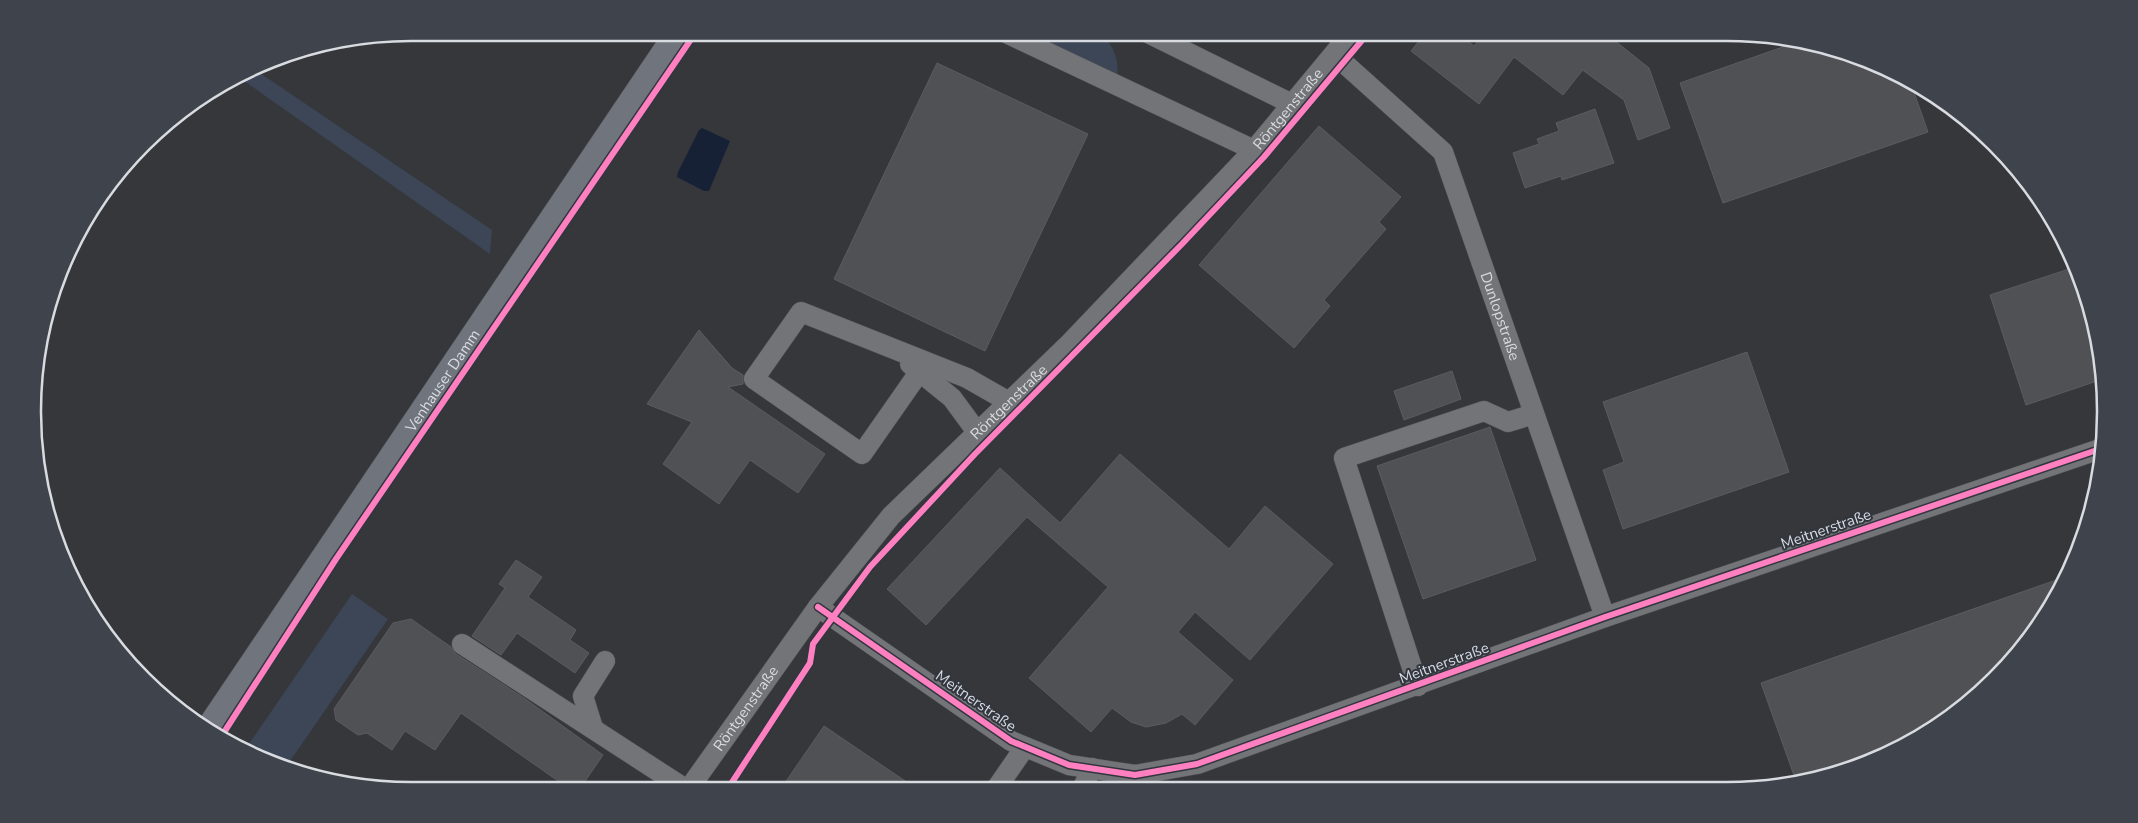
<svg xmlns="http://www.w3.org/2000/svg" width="2138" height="823" font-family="'Nunito Sans',sans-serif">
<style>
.green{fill:#3d4656}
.water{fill:#172136}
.building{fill:#4f5155;stroke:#5b5c60}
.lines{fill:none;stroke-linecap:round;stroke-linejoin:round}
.minor-casing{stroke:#525458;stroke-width:21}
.major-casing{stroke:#525458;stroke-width:26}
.minor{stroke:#737477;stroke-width:20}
.major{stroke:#70747c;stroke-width:25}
.cycleway-casing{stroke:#32363e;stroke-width:9}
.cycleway{stroke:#ff80c0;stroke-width:6}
.labels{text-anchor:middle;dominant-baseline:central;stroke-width:4;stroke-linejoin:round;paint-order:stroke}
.street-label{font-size:15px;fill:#d8dbe0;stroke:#32363e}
.rim{fill:none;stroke:#d8dbe0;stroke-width:2.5}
</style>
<rect width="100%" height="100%" fill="#35373b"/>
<g class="green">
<path d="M 1024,33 C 1035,33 1092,30 1098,33 C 1113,41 1120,62 1117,77 Z"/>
<path d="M 254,69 L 492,230 L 490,254 L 237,76 Z"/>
<path d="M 352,594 L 388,619 L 286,767 L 244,751 Z"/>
</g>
<path class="water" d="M 702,128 L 730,141 L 709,191 L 704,191 L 677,177 L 678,172 L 699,130 Z"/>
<g class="building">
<path d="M 1426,32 L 1457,32 L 1474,46 L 1485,32 L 1604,32 L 1649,68 L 1670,128 L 1638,140 L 1624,100 L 1581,69 L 1582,71 L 1563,95 L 1514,57 L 1479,104 L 1411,51 Z"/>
<path d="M 1797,42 L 1825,45 L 1894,72 L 1910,81 L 1928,132 L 1723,203 L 1680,83 Z"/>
<path d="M 937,63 L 1088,134 L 985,351 L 834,279 Z"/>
<path d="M 1595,109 L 1614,163 L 1562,180 L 1561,176 L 1525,188 L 1513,153 L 1539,144 L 1537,139 L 1559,131 L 1556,123 Z"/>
<path d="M 1319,126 L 1401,197 L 1379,222 L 1386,229 L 1324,300 L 1330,306 L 1294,348 L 1199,265 Z"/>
<path d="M 2075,267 L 2085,290 L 2102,362 L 2103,379 L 2026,405 L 1990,295 Z"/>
<path d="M 699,330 L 732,368 L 743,375 L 743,384 L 728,387 L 825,454 L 798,493 L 750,460 L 719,504 L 663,464 L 692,422 L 647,404 Z"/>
<path d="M 1747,352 L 1789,472 L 1623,529 L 1603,470 L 1624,462 L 1603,402 Z"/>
<path d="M 1452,371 L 1461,399 L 1404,420 L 1394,391 Z"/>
<path d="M 1490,427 L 1536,560 L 1423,599 L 1377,466 Z"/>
<path d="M 1120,454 L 1229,549 L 1265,506 L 1333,564 L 1250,660 L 1195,612 L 1178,632 L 1233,680 L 1195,725 L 1182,714 L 1166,723 L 1146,727 L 1131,722 L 1112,708 L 1091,732 L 1029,678 L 1108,587 L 1027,517 L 926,625 L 887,589 L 1000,468 L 1060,523 Z"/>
<path d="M 516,560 L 542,577 L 528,597 L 576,630 L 570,640 L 589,653 L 575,673 L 517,633 L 501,655 L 472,636 L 505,588 L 499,584 Z"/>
<path d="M 2062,578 L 2042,622 L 1977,696 L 1894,752 L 1796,781 L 1761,683 Z"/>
<path d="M 411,619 L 451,647 L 456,654 L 524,698 L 603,755 L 579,790 L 571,790 L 461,713 L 435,750 L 405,731 L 392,750 L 367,733 L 358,735 L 336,720 L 334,709 L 393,623 Z"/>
<path d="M 824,726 L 917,789 L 780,790 Z"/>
</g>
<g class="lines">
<defs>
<g id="minor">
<path d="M 1004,32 L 1254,150"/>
<path d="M 1146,32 L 1292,104"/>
<path id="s1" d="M 1335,55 L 1443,152 L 1605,617"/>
<path d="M 910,364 L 952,398 L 977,432"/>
<path d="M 920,371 L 862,454 L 754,379 L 801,312 L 967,378 L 1009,402"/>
<path d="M 818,607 L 1011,741 L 1069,765 L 1135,775 L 1197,764 L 1605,617 L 2103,448"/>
<path d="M 462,644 L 687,790"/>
<path d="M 1418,686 L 1344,458 L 1484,411 L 1508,422 L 1534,414"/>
<path d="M 593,728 L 583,696 L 605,661"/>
<path d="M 996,789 L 1025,747"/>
<path d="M 1082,789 L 1092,768"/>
<path id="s2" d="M 688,790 L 818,607 L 891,516 L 1070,343 L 1254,150 L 1352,32"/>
</g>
<g id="major">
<path id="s3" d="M 208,729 L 678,32"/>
</g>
</defs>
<use href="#minor" class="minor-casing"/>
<use href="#major" class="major-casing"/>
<use href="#minor" class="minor"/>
<use href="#major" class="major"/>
<defs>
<g id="cycleway">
<path d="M 818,607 L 1011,741 L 1069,765 L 1135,775 L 1197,764 L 1605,617 L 2103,448"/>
<path d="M 221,737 L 336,559 L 696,32"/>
<path d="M 727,790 L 810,663 L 813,644 L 870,567 L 975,454 L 1182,244 L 1264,157 L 1369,32"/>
</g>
</defs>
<use href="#cycleway" class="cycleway-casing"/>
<use href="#cycleway" class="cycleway"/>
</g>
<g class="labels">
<g class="street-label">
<text stroke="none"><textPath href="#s2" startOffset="910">Röntgenstraße</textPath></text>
<text stroke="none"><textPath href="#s1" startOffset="319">Dunlopstraße</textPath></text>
<text stroke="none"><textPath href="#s3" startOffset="420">Venhauser Damm</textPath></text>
<text stroke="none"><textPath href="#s2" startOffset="505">Röntgenstraße</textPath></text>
<text transform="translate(1826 529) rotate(-19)">Meitnerstraße</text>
<text transform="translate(1444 663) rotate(-20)">Meitnerstraße</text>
<text transform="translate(976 701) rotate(35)">Meitnerstraße</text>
<text stroke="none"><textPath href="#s2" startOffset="100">Röntgenstraße</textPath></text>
</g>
</g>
<path d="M0 0H2138V823H0ZM411 41H1727A370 370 0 0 1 2097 411V412A370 370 0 0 1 1727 782H411A370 370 0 0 1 41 412V411A370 370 0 0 1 411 41Z" fill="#3f434b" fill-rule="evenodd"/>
<path class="rim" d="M411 41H1727A370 370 0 0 1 2097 411V412A370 370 0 0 1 1727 782H411A370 370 0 0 1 41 412V411A370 370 0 0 1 411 41Z"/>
</svg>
